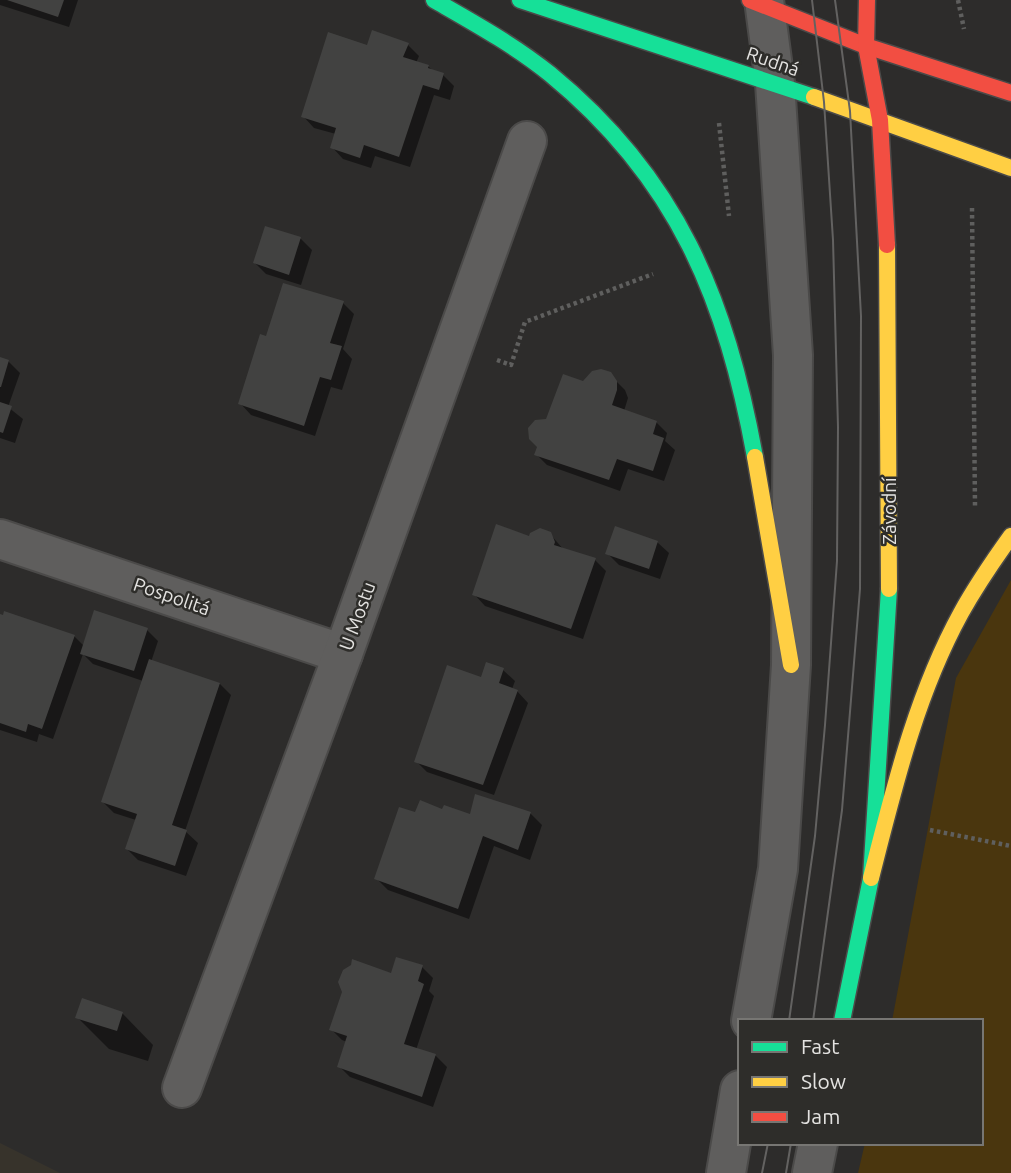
<svg xmlns="http://www.w3.org/2000/svg" width="1011" height="1173" font-family="Ubuntu,sans-serif">
<style>
.built{fill:#37332b}
.green{fill:#4a360e}
.shadow{fill:#0007}
.building{fill:#424241}
.lines{fill:none;stroke-linecap:round;stroke-linejoin:round}
.street-casing{stroke:#4b4a49;stroke-width:42}
.fast-casing{stroke:#4b4a49;stroke-width:19}
.slow-casing{stroke:#4b4a49;stroke-width:19}
.jam-casing{stroke:#4b4a49;stroke-width:19}
.path{stroke:#5f5f5e;stroke-width:4.5;stroke-dasharray:3.5 3.5;stroke-linecap:butt}
.street{stroke:#5f5e5d;stroke-width:38}
.fast{stroke:#16e098;stroke-width:16}
.slow{stroke:#ffcf43;stroke-width:16}
.jam{stroke:#f24e42;stroke-width:16}
.tram{stroke:#636261;stroke-width:2}
.labels{text-anchor:middle;dominant-baseline:central;stroke-width:5;stroke-linejoin:round;paint-order:stroke}
.street-label{font-size:19px;fill:#e4e3e1;stroke:#2e2d2a}
</style>
<rect width="100%" height="100%" fill="#2d2c2b"/>
<path class="built" d="M 0,1143 L 60,1173 L 0,1173 Z"/>
<path class="green" d="M 1011,580 L 1011,1173 L 858,1173 L 865,1143 L 981,1143 L 981,1021 L 892,1021 L 956,678 Z"/>
<g class="shadow">
<path d="M 0,0 L 78,0 L 69,27 L 0,5 Z"/>
<path d="M 408,45 L 419,56 L 416,63 L 428,66 L 434,72 L 443,75 L 454,86 L 450,100 L 434,95 L 410,167 L 375,156 L 371,168 L 343,159 L 332,147 L 336,134 L 314,128 L 303,116 L 368,47 Z"/>
<path d="M 266,228 L 301,239 L 312,250 L 301,285 L 266,274 L 255,263 Z"/>
<path d="M 343,303 L 354,314 L 343,349 L 352,359 L 342,390 L 331,387 L 315,436 L 251,415 L 240,403 L 267,338 Z"/>
<path d="M 0,359 L 8,361 L 20,373 L 8,407 L 23,419 L 15,443 L 0,438 Z"/>
<path d="M 613,378 L 625,390 L 628,398 L 624,411 L 656,422 L 667,433 L 665,441 L 675,450 L 664,481 L 628,469 L 620,491 L 547,465 L 536,454 L 548,421 L 584,383 Z"/>
<path d="M 550,534 L 564,550 L 595,560 L 606,571 L 583,639 L 485,606 L 474,594 L 531,538 Z"/>
<path d="M 657,542 L 669,553 L 660,579 L 619,565 L 607,553 Z"/>
<path d="M 0,616 L 74,636 L 84,646 L 147,630 L 158,641 L 151,662 L 220,684 L 231,695 L 185,831 L 198,843 L 186,876 L 138,860 L 127,849 L 136,820 L 114,813 L 103,802 L 143,681 L 93,664 L 83,654 L 53,739 L 39,734 L 37,742 L 0,730 Z"/>
<path d="M 487,664 L 503,670 L 515,681 L 512,689 L 517,691 L 528,703 L 494,795 L 427,772 L 416,761 L 482,679 Z"/>
<path d="M 443,812 L 471,816 L 530,813 L 542,825 L 530,860 L 494,846 L 469,919 L 388,890 L 376,878 L 416,814 Z"/>
<path d="M 422,967 L 433,978 L 429,991 L 434,996 L 416,1050 L 436,1056 L 447,1067 L 433,1107 L 350,1077 L 339,1066 L 347,1042 L 342,1040 L 331,1029 L 392,975 Z"/>
<path d="M 122,1013 L 153,1045 L 148,1061 L 109,1049 L 77,1017 Z"/>
</g>
<g class="building">
<path d="M 7,0 L 64,0 L 58,17 Z"/>
<path d="M 372,30 L 409,43 L 403,57 L 429,65 L 428,68 L 444,73 L 439,90 L 423,85 L 399,157 L 364,145 L 360,158 L 330,148 L 336,128 L 301,117 L 328,32 L 367,45 Z"/>
<path d="M 265,226 L 301,237 L 289,275 L 253,263 Z"/>
<path d="M 283,283 L 344,301 L 330,343 L 342,346 L 331,380 L 320,377 L 304,426 L 238,404 L 260,334 L 266,336 Z"/>
<path d="M 0,357 L 9,360 L 1,387 L 0,387 Z"/>
<path d="M 601,369 L 611,372 L 617,381 L 617,390 L 612,405 L 657,421 L 653,434 L 664,438 L 653,471 L 617,459 L 609,480 L 534,455 L 537,447 L 529,439 L 528,428 L 535,420 L 546,419 L 563,374 L 583,381 L 592,371 Z"/>
<path d="M 0,402 L 12,406 L 3,433 L 0,432 Z"/>
<path d="M 496,524 L 529,536 L 530,533 L 540,528 L 551,532 L 555,542 L 554,545 L 596,558 L 571,629 L 472,595 Z"/>
<path d="M 615,526 L 658,541 L 649,569 L 605,554 Z"/>
<path d="M 94,610 L 148,628 L 134,671 L 80,654 Z"/>
<path d="M 4,611 L 75,635 L 42,729 L 28,724 L 26,732 L 0,723 L 0,614 L 3,615 Z"/>
<path d="M 149,659 L 220,683 L 172,825 L 187,830 L 175,866 L 125,849 L 137,814 L 101,802 Z"/>
<path d="M 486,662 L 504,668 L 499,683 L 518,690 L 483,785 L 414,762 L 447,665 L 481,677 Z"/>
<path d="M 475,794 L 531,812 L 518,850 L 483,836 L 458,909 L 374,879 L 399,807 L 415,812 L 420,800 L 442,809 L 444,805 L 470,814 Z"/>
<path d="M 396,957 L 423,965 L 418,981 L 424,984 L 404,1044 L 436,1054 L 422,1097 L 337,1067 L 347,1036 L 329,1030 L 342,992 L 338,982 L 343,970 L 351,965 L 352,959 L 391,973 Z"/>
<path d="M 82,998 L 123,1012 L 117,1031 L 75,1018 Z"/>
</g>
<g class="lines">
<defs>
<g id="street">
<path d="M 0,539 L 343,654"/>
<path d="M 751,1021 L 778,869 L 791,665 L 793,355 L 775,83 L 764,0"/>
<path d="M 182,1088 L 343,654 L 527,141"/>
<path d="M 726,1173 L 740,1090"/>
<path d="M 812,1173 L 818,1143"/>
</g>
<g id="fast">
<path d="M 434,0 C 474,23 514,45 550,74 C 678,179 726,299 755,457"/>
<path d="M 520,0 L 814,97"/>
<path d="M 842,1021 L 871,878 L 889,589"/>
</g>
<g id="slow">
<path d="M 814,97 L 1011,168"/>
<path d="M 887,245 L 889,589"/>
<path d="M 755,457 L 791,665"/>
<path d="M 871,878 C 894,788 916,695 961,613 C 976,586 993,561 1011,536"/>
</g>
<g id="jam">
<path d="M 750,0 L 866,46 L 1011,93"/>
<path d="M 867,0 L 866,46 L 880,120 L 887,245"/>
</g>
</defs>
<use href="#street" class="street-casing"/>
<use href="#fast" class="fast-casing"/>
<use href="#slow" class="slow-casing"/>
<use href="#jam" class="jam-casing"/>
<g class="path">
<path d="M 958,0 L 964,29"/>
<path d="M 719,123 L 729,216"/>
<path d="M 972,208 L 975,506"/>
<path d="M 497,360 L 511,365 L 525,322 L 653,274"/>
<path d="M 930,830 L 1011,846"/>
</g>
<use href="#street" class="street"/>
<use href="#fast" class="fast"/>
<use href="#slow" class="slow"/>
<use href="#jam" class="jam"/>
<g class="tram">
<path d="M 789,1021 L 815,836 L 825,725 L 837,561 L 838,427 L 833,240 L 824,102 L 812,0"/>
<path d="M 813,1021 L 842,810 L 860,589 L 861,316 L 850,111 L 835,0"/>
<path d="M 762,1173 L 768,1143"/>
<path d="M 786,1173 L 791,1143"/>
</g>
</g>
<g class="labels">
<g class="street-label">
<text transform="translate(773 61) rotate(19)">Rudná</text>
<text transform="translate(889 511) rotate(-90)">Závodní</text>
<text transform="translate(172 596) rotate(19)">Pospolitá</text>
<text transform="translate(357 616) rotate(-70)">U Mostu</text>
</g>
</g>
<rect x="738" y="1019" width="245" height="126" fill="#2e2d2a" stroke="#777673" stroke-width="2"/>
<rect x="752" y="1042" width="35" height="10" fill="#16e098" stroke="#777673" stroke-width="2"/>
<text x="801" y="1054" font-size="21" fill="#e4e3e1">Fast</text>
<rect x="752" y="1077" width="35" height="10" fill="#ffcf43" stroke="#777673" stroke-width="2"/>
<text x="801" y="1089" font-size="21" fill="#e4e3e1">Slow</text>
<rect x="752" y="1112" width="35" height="10" fill="#f24e42" stroke="#777673" stroke-width="2"/>
<text x="801" y="1124" font-size="21" fill="#e4e3e1">Jam</text>
</svg>
